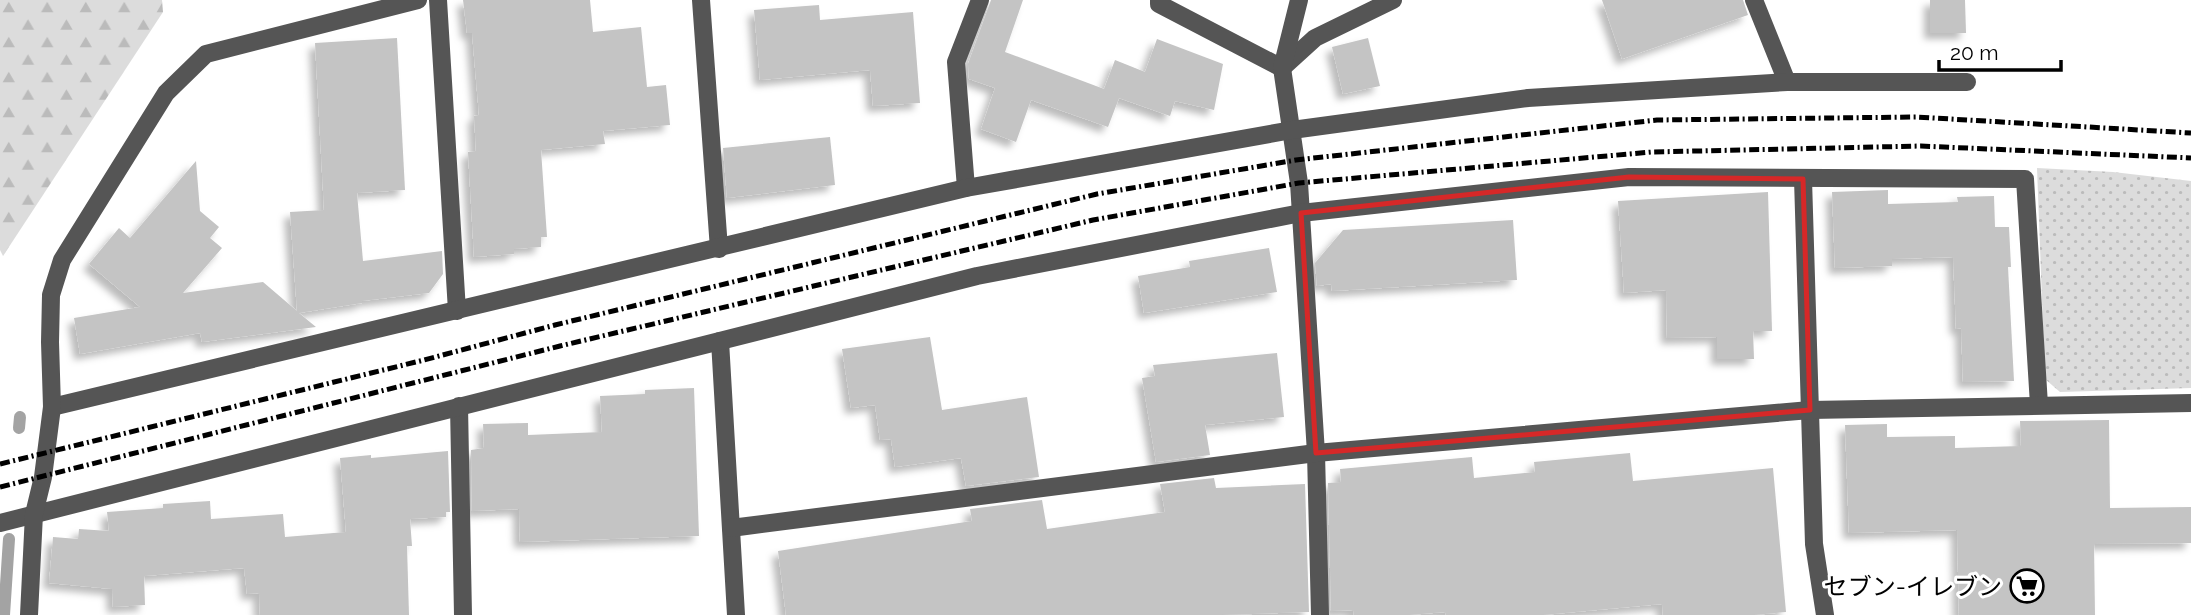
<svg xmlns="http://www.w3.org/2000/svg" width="2191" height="615" font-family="Raleway,'Noto Sans JP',sans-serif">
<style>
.forest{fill:url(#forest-firs)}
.park{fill:url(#park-dots)}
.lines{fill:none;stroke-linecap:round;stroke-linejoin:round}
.stream{stroke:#a3a3a3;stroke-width:12}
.building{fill:#c4c4c4;filter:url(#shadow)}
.minor{stroke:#555;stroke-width:18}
.rail{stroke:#000;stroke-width:5;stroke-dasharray:10 3.5 2 3.5;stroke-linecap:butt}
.marked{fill:none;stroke:#d62828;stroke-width:5;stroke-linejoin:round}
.labels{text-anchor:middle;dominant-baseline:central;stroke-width:6;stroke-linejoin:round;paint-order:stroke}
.poi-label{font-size:24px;fill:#000;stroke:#fff;text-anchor:end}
</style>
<defs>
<pattern id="forest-firs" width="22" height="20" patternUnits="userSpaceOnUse" patternTransform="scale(1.75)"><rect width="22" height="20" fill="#dcdcdc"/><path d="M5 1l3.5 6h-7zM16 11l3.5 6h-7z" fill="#bbb"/></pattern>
<pattern id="park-dots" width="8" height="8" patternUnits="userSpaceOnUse" patternTransform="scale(1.75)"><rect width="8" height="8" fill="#dcdcdc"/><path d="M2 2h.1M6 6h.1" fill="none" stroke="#bbb" stroke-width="1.8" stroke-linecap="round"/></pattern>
<filter id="shadow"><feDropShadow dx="-6" dy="6" stdDeviation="3.5" flood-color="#0004"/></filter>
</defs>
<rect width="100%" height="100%" fill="#fff"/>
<path class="forest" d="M 0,0 L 162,0 L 163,12 L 3,256 L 0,250 Z"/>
<path class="park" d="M 2037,168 L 2113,172 L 2191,181 L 2191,388 L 2060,392 L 2045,379 Z"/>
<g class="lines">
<g class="stream">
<path d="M 19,428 L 20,417"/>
<path d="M 4,615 L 9,539"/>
</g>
</g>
<g class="building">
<path d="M 463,0 L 590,0 L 593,32 L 641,27 L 647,87 L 666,85 L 670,125 L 603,131 L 605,144 L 541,150 L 547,237 L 541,237 L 541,247 L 514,249 L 514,254 L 474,257 L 468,152 L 476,151 L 474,116 L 479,115 L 472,33 L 467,33 Z"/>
<path d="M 991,0 L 1023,0 L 1005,52 L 1104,89 L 1115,60 L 1145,72 L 1157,39 L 1223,64 L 1214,110 L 1175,101 L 1170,116 L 1119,98 L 1108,127 L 1031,100 L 1016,142 L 981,129 L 995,88 L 969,79 L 968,64 Z"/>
<path d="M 1602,0 L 1743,0 L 1748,15 L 1622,59 Z"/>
<path d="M 1930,0 L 1965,0 L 1966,33 L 1930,33 Z"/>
<path d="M 819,5 L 820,20 L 913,12 L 920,103 L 873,106 L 870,70 L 760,80 L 754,10 Z"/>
<path d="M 397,38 L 405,190 L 357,193 L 363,261 L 442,251 L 443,274 L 429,293 L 362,301 L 362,303 L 299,313 L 316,327 L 202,342 L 200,333 L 80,354 L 74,318 L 140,307 L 89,264 L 119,228 L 130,238 L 196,161 L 200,211 L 219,227 L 210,238 L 222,248 L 183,293 L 263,282 L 297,311 L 290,212 L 324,210 L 315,43 Z"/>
<path d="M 1368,38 L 1380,86 L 1343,94 L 1332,47 Z"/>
<path d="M 830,137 L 835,185 L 727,198 L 723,148 Z"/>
<path d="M 1888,190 L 1888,204 L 1958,202 L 1957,197 L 1994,196 L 1995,227 L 2009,227 L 2011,267 L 2008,267 L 2014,381 L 1963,382 L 1961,328 L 1956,329 L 1953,257 L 1892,259 L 1892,266 L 1835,268 L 1832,192 Z"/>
<path d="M 1768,192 L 1772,331 L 1753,331 L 1754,359 L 1717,359 L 1717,337 L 1667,338 L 1666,290 L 1624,293 L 1618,201 Z"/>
<path d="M 1513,220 L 1517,280 L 1332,291 L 1331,284 L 1317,286 L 1315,263 L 1343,230 Z"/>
<path d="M 1269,248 L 1277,292 L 1144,313 L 1138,276 L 1190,267 L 1189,261 Z"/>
<path d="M 930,337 L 942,410 L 1027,397 L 1039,477 L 966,486 L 961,458 L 895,467 L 891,439 L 880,440 L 875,405 L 851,408 L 842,349 Z"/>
<path d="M 1277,353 L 1284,417 L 1205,425 L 1210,455 L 1156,462 L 1142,378 L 1155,376 L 1153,365 Z"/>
<path d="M 694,388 L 699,536 L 520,542 L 519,509 L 472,511 L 471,450 L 484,448 L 483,424 L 528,423 L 528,435 L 602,432 L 600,396 L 645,394 L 645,390 Z"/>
<path d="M 2109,420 L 2110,508 L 2191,507 L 2191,543 L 2094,544 L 2095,615 L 1959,615 L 1957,530 L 1849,533 L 1845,425 L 1887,424 L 1887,437 L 1955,436 L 1955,448 L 2021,446 L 2020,421 Z"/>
<path d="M 448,451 L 450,512 L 446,512 L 446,517 L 410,519 L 412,546 L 407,546 L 409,615 L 260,615 L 259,593 L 247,594 L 244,568 L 144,576 L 145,605 L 113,607 L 112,589 L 49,583 L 53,537 L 78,539 L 79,529 L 109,531 L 107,512 L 163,508 L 163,504 L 210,501 L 211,519 L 283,514 L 285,537 L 346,532 L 340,458 L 371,455 L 371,458 Z"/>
<path d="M 1630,453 L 1633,481 L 1773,468 L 1786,612 L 1754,615 L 1663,615 L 1662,604 L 1543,615 L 1446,615 L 1445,612 L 1409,615 L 1354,615 L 1353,610 L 1331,611 L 1328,483 L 1341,482 L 1340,469 L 1472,457 L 1474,478 L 1535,472 L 1534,462 Z"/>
<path d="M 1214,478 L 1216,488 L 1305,484 L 1309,612 L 1222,615 L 786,615 L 778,551 L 972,521 L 970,509 L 1042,500 L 1047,529 L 1165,512 L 1160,484 Z"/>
</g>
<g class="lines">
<g class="minor">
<path d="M 438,0 L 457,311"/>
<path d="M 701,0 L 719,249"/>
<path d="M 1159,0 L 1159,4 L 1282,68 L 1315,38 L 1393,0"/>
<path d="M 1299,0 L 1282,68 L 1299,183 L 1316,453 L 1320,615"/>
<path d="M 1754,0 L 1787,82"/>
<path d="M 1803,179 L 1814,544 L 1825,615"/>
<path d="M 966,188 L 956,62 L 980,0"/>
<path d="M 720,341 L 736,615"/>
<path d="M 459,406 L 463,615"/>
<path d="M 52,407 L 966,188 L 1292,130 L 1528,98 L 1787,82 L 1967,82"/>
<path d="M 0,523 L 977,276 L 1301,213 L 1629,177 L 2025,179 L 2039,405"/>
<path d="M 731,528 L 1316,453 L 1810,410 L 2191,403"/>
<path d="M 29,615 L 34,514 L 43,477 L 52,407 L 50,342 L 51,295 L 62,260 L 166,93 L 206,54 L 418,0"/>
</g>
<g class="rail">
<path d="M 0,464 L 424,360 L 555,325 L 1097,194 L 1296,160 L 1657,120 L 1916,117 L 2191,133"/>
<path d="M 0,487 L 560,346 L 1093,220 L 1299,183 L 1652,152 L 1921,146 L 2191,158"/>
</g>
</g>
<path class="marked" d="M 1629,177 L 1803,179 L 1810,410 L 1316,453 L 1301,213 Z"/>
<defs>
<symbol id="supermarket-ring" viewBox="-11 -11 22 22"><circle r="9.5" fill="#fff" stroke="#000" stroke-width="1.5"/><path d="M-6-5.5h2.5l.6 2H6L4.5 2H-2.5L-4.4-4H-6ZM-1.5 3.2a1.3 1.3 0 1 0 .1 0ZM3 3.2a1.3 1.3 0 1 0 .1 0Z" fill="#000"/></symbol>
</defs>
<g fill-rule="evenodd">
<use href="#supermarket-ring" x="2008" y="567" width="38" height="38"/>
</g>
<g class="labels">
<g class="poi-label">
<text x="2002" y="586">セブン-イレブン</text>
</g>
</g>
<path d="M1939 60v10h122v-10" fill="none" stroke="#000000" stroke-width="3.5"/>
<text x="1950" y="60" font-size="21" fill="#000000" stroke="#ffffff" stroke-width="5" paint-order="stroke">20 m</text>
</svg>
